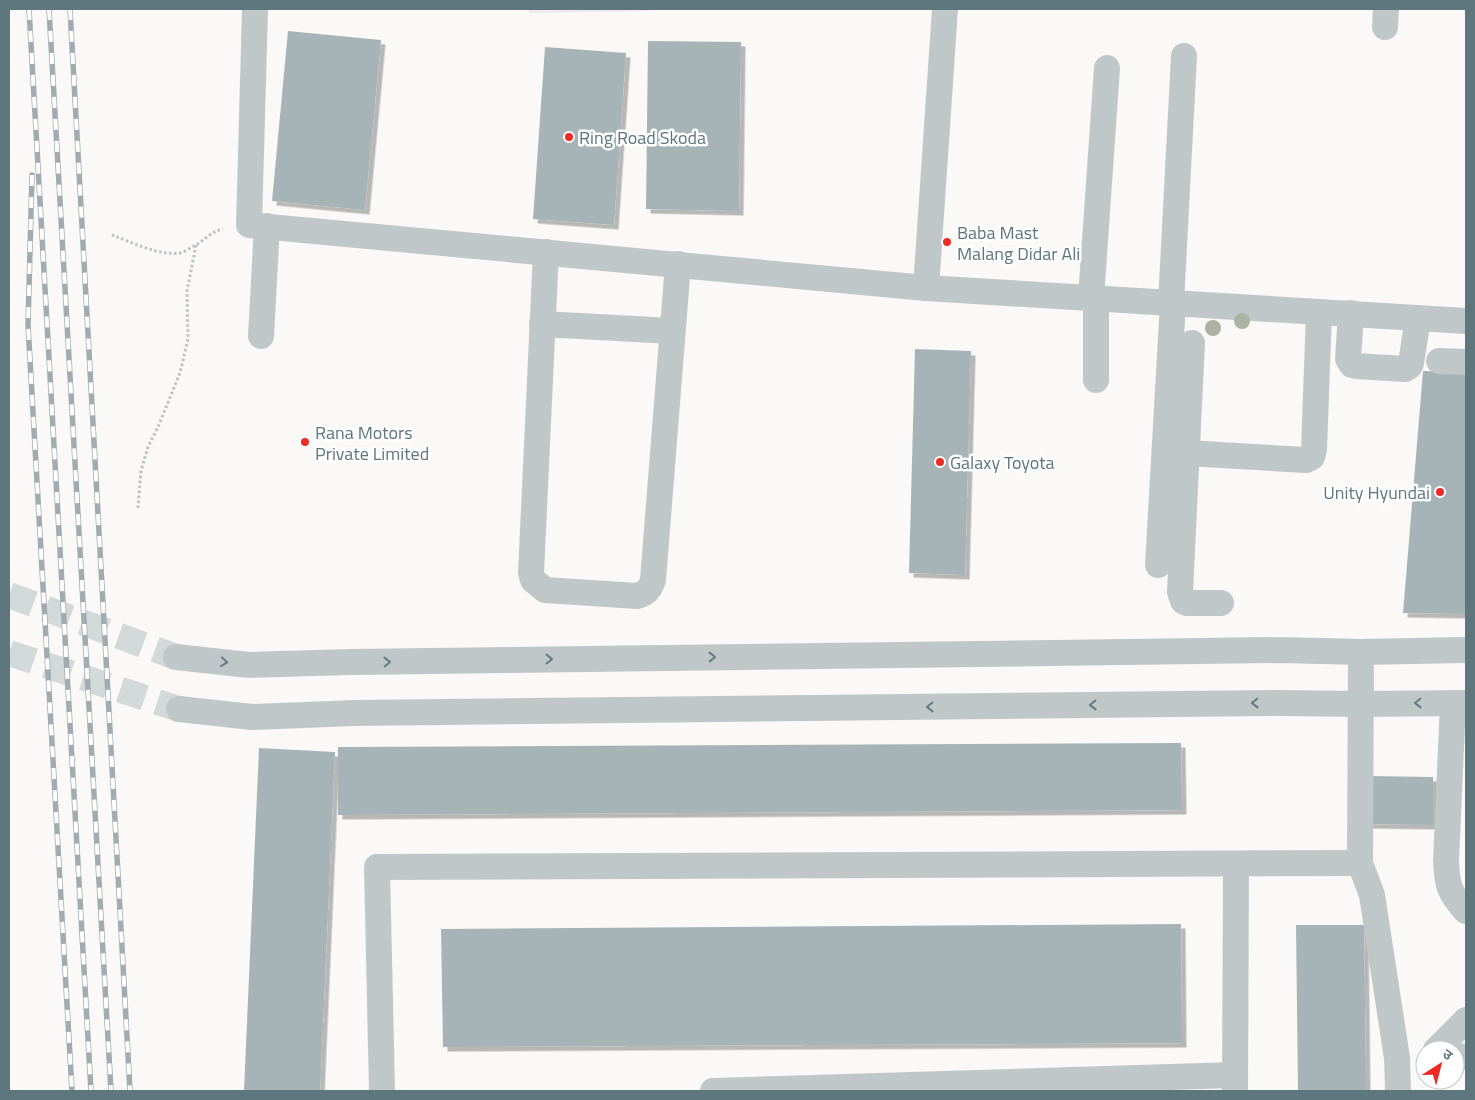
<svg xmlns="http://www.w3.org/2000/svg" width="1475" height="1100" font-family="'Titillium Web','Noto Sans Devanagari',sans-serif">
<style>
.built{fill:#eaebea}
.building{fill:#a6b4b7;filter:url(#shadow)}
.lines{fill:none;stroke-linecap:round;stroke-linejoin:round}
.minor-tunnel{stroke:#d3d8d9;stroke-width:26;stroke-dasharray:26 13;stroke-linecap:butt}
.path{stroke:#bcc1c3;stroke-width:3;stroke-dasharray:2.5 2.5;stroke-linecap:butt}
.minor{stroke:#c0c7c9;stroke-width:26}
.rail-casing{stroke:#a1acb0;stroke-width:5.5}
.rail{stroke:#fff;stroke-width:4;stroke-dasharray:11;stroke-linecap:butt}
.tree{fill:#acb3a5}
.oneway{stroke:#637a82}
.poi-dot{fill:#ed2b24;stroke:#fff;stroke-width:2}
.labels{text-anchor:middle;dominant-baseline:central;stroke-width:5;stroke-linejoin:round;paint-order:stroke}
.poi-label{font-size:18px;fill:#5e767e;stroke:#fff;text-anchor:start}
</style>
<defs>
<filter id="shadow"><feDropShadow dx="4.5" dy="4.5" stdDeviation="0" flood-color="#0004"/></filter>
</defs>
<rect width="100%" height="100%" fill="#faf9f7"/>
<path class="built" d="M 529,9 L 649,9 L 649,11 L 529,13 Z"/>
<g class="building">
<path d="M 288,31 L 381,40 L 365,210 L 272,201 Z"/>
<path d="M 648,41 L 741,42 L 739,211 L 646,209 Z"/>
<path d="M 545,47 L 626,53 L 614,225 L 533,219 Z"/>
<path d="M 915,349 L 971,351 L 965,575 L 909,573 Z"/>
<path d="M 1423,371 L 1466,372 L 1466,614 L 1403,613 Z"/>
<path d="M 1181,743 L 1182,810 L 338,815 L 338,747 Z"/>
<path d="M 259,748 L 335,752 L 320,1091 L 244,1091 Z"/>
<path d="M 1369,776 L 1433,777 L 1433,825 L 1368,824 Z"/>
<path d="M 1181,924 L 1182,1043 L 443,1047 L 441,929 Z"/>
<path d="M 1296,925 L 1364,925 L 1366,1091 L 1298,1091 Z"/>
</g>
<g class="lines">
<g class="minor-tunnel">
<path d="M 9,595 L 176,657"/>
<path d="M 9,653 L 179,709"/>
</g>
<g class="path">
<path d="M 112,235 C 131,242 159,256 180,253 C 184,252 190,248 194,246 C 204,241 211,231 223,229"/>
<path d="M 138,508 L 141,471 L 148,447 L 158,427 L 180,373 L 188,339 L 187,291 L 196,245"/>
</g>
<g class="minor">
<path d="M 255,9 L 249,225 L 926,288 L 1466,321"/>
<path d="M 1385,27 L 1386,9"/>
<path d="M 546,252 L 531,573 L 533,580 L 545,590 L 637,596 C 647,593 650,589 653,580 L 678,264"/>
<path d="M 926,288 L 945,9"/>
<path d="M 1091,298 L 1107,68"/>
<path d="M 1171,303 L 1184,56"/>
<path d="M 1351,313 L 1348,359 L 1352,365 L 1356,366 L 1405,369 L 1410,366 L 1411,363 L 1418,318"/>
<path d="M 542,324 L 672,331"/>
<path d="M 261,336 L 267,226"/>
<path d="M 1192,343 L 1180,592 L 1183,601 L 1187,603 L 1221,603"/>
<path d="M 1439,361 L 1466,362"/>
<path d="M 1096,380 L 1096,298"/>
<path d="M 1186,453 L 1306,460 L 1312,457 L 1314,450 L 1319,312"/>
<path d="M 1158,565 L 1173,303"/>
<path d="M 1361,652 L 1360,863 L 1372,895 L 1397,1058 L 1398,1091"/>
<path d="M 176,657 L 249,665 L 351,662 L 1280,650 L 1361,652 L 1466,650"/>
<path d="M 1453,703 L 1446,861 C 1447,885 1449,893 1466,911"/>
<path d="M 179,709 L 252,717 L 354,713 L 1279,703 L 1361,704 L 1466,703"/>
<path d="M 1436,1050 L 1466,1020"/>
<path d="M 1455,1056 L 1466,1057"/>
<path d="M 382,1091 L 377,867 L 1360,863"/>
<path d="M 713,1091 L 1235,1075"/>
<path d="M 1235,1091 L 1236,864"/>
</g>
<defs>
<g id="rail">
<path d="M 29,9 L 91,1091"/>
<path d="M 49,9 L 111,1091"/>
<path d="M 70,9 L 130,1091"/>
<path d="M 32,175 L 28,325 L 72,1091"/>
</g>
</defs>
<use href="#rail" class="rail-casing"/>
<use href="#rail" class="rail"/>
</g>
<g class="tree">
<circle cx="1242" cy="321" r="8"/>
<circle cx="1213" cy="328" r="8"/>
</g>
<defs><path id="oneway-chevron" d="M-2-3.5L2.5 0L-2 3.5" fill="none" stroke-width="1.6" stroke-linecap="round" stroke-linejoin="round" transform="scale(1.25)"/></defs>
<g class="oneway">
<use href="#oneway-chevron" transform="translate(712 657) rotate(-1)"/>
<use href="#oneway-chevron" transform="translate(549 659) rotate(-1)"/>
<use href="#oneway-chevron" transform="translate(224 662) rotate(6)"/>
<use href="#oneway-chevron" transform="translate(387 662) rotate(-1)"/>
<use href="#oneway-chevron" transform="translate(1255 703) rotate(179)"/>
<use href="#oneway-chevron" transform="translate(1418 703) rotate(179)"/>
<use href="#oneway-chevron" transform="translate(1093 705) rotate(179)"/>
<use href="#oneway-chevron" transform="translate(930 707) rotate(179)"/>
</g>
<g class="poi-dot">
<circle cx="569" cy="137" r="5"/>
<circle cx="947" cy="242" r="5"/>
<circle cx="305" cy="442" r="5"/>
<circle cx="940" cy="462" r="5"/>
<circle cx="1440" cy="492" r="5"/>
</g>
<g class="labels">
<g class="poi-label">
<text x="579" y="137">Ring Road Skoda</text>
<text x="957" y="232">Baba Mast<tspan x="957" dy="21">Malang Didar Ali</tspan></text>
<text x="315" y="432">Rana Motors<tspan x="315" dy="21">Private Limited</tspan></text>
<text x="950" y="462">Galaxy Toyota</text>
<text x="1430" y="492" text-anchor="end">Unity Hyundai</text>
</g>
</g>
<rect width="1475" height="1100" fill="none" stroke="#5e767e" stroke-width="20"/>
<g transform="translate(1440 1065) rotate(36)"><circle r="24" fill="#ffffff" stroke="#bfc8cb"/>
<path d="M0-4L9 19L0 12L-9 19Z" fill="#ed2b24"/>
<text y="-8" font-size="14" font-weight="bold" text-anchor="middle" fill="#5e767e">उ</text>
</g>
</svg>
